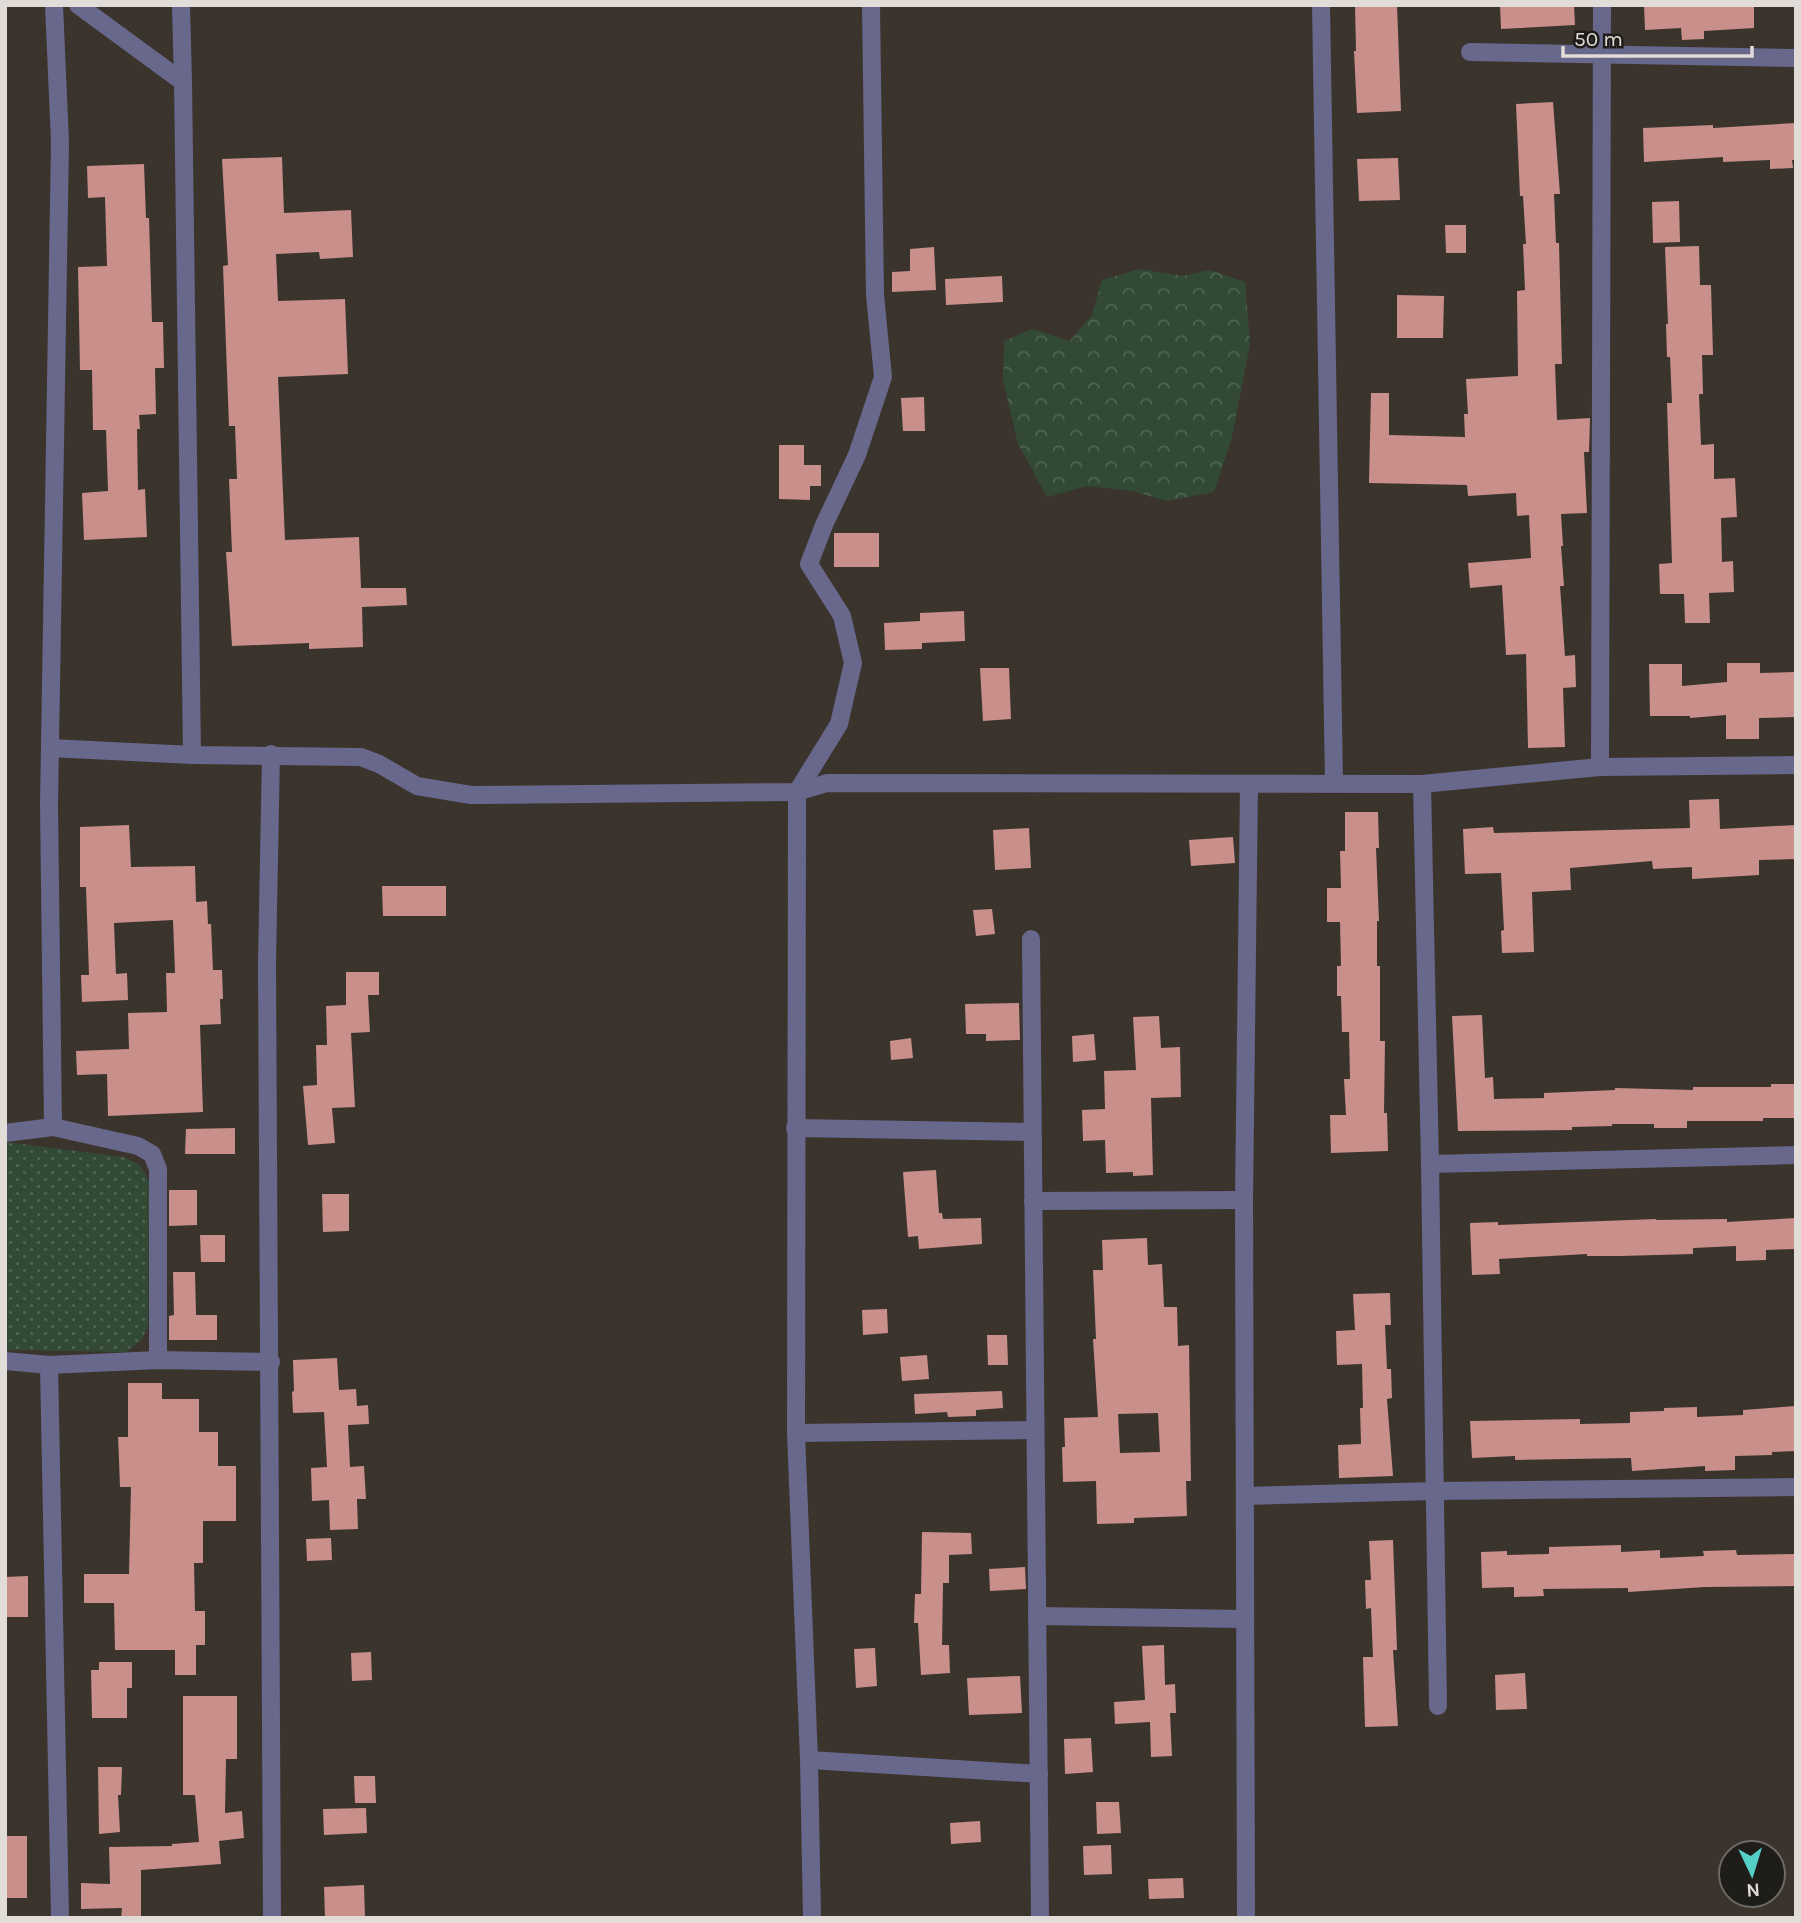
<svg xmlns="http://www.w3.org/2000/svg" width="1801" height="1923" font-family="Karla,sans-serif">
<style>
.grass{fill:url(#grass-dots)}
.forest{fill:url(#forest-crowns)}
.building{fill:#c88f8b;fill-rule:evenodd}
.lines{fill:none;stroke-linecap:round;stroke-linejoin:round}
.minor{stroke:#68678c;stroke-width:18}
</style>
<defs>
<pattern id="grass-dots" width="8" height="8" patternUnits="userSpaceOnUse" patternTransform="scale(1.75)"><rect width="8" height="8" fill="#324a35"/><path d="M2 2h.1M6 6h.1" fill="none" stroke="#4f6452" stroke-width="1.8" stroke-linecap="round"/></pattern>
<pattern id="forest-crowns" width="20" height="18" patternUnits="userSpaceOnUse" patternTransform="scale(1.75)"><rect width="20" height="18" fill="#324a35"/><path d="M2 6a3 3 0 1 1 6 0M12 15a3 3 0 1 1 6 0" fill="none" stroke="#4f6452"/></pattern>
</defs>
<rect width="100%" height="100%" fill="#3b342d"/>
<path class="grass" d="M 5,1142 L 124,1157 L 140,1165 L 149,1181 L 148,1326 L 142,1340 L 125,1352 L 5,1350 Z"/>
<path class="forest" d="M 1140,269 L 1182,276 L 1210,270 L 1245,282 L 1250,344 L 1232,437 L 1214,492 L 1167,501 L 1132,491 L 1087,486 L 1047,497 L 1018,444 L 1003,380 L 1004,341 L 1032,329 L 1070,341 L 1092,315 L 1102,280 Z"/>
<g class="building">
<path d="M 1355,5 L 1397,5 L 1401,111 L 1357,113 L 1354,51 L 1356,51 Z"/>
<path d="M 1500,5 L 1574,5 L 1575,25 L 1501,29 Z"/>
<path d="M 1644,5 L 1754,5 L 1754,28 L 1704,31 L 1704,39 L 1682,40 L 1681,28 L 1645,30 Z"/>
<path d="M 1553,102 L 1560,194 L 1554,194 L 1556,243 L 1559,243 L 1562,364 L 1555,364 L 1557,420 L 1590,418 L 1589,452 L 1584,452 L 1587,513 L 1561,514 L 1563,546 L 1561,546 L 1564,586 L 1560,586 L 1565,656 L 1575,655 L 1576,687 L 1563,688 L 1565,747 L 1528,748 L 1526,654 L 1506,655 L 1502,585 L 1470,588 L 1468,563 L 1531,558 L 1529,515 L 1517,516 L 1516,493 L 1468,496 L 1467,485 L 1369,483 L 1371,393 L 1389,393 L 1389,435 L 1465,437 L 1464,414 L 1468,414 L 1466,379 L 1518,376 L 1517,291 L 1525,290 L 1523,244 L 1526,244 L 1523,196 L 1520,196 L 1516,104 Z"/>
<path d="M 1796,123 L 1796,160 L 1792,160 L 1793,168 L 1770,169 L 1770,160 L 1723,162 L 1723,157 L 1644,162 L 1643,128 L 1713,125 L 1713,128 Z"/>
<path d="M 282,157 L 284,213 L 351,210 L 353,257 L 320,259 L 319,252 L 276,254 L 278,301 L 345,299 L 348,374 L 278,377 L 285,540 L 359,537 L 361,588 L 406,588 L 407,605 L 362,607 L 363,647 L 309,649 L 309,643 L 232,646 L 226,552 L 232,552 L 229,479 L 237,479 L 235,426 L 229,426 L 223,266 L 228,265 L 222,159 Z"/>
<path d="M 1398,158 L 1400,200 L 1359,201 L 1357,159 Z"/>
<path d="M 144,164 L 146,218 L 149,218 L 152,322 L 163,322 L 164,368 L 155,368 L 156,414 L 139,415 L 140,429 L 137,429 L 138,490 L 145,489 L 147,537 L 84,540 L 82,493 L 108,491 L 106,430 L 93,430 L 92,370 L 80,370 L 78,267 L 107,266 L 105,197 L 88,198 L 87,166 Z"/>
<path d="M 1679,201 L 1680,242 L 1653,243 L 1652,202 Z"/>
<path d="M 1445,225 L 1466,225 L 1466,253 L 1446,253 Z"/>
<path d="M 1699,246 L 1700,285 L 1711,285 L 1713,355 L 1702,355 L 1703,394 L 1699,394 L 1701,445 L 1714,444 L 1714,479 L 1735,478 L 1737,517 L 1721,518 L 1722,562 L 1733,561 L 1734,592 L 1709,593 L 1710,623 L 1685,623 L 1684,594 L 1660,594 L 1659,564 L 1672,563 L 1667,403 L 1672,403 L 1670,357 L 1667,357 L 1666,324 L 1668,324 L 1665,247 Z"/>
<path d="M 934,247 L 936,290 L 892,292 L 892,272 L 910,271 L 910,249 Z"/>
<path d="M 1002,276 L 1003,302 L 946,305 L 945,279 Z"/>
<path d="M 1397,295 L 1444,296 L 1443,338 L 1397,338 Z"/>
<path d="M 924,397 L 925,431 L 903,431 L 901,398 Z"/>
<path d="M 779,445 L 804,445 L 804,465 L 821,465 L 821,486 L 810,486 L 810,500 L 779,499 Z"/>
<rect x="834" y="533" width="45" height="34"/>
<path d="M 964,611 L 965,641 L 922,643 L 922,649 L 885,650 L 884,623 L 920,621 L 920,613 Z"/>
<path d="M 1727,663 L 1760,663 L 1760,673 L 1795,672 L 1796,717 L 1759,718 L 1759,739 L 1726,739 L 1726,715 L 1690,718 L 1690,716 L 1650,716 L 1649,664 L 1682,664 L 1682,686 L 1727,682 Z"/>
<path d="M 980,668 L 1009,668 L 1011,719 L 983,721 Z"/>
<path d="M 1719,799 L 1720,829 L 1796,825 L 1796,859 L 1759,860 L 1759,875 L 1692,879 L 1692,867 L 1653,869 L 1652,861 L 1570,868 L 1571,890 L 1532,892 L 1534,952 L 1502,953 L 1501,931 L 1504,930 L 1501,873 L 1465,874 L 1463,829 L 1493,827 L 1494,833 L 1690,828 L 1689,800 Z"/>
<path d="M 1345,812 L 1378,812 L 1379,848 L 1376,848 L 1379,921 L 1377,921 L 1377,966 L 1380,966 L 1380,1041 L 1385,1041 L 1384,1113 L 1387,1113 L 1388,1151 L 1331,1153 L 1330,1115 L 1346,1115 L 1344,1079 L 1350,1079 L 1349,1032 L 1342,1032 L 1341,996 L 1337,996 L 1337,966 L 1341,966 L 1340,922 L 1327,922 L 1327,888 L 1341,888 L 1340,851 L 1345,851 Z"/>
<path d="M 129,825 L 131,867 L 195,866 L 196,902 L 207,901 L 208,924 L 211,924 L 213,970 L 222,970 L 223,999 L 220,999 L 221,1024 L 200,1025 L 203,1112 L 108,1116 L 107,1074 L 77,1075 L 76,1051 L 129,1049 L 128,1013 L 167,1012 L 166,973 L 175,973 L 173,920 L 114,923 L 116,974 L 127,973 L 128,1000 L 82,1002 L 81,975 L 89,975 L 86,887 L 80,887 L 80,827 Z"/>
<path d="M 1029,828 L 1031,868 L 995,870 L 993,830 Z"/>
<path d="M 1233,837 L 1235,863 L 1191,866 L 1189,840 Z"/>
<path d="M 382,886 L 446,886 L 446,916 L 383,916 Z"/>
<path d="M 992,909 L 995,934 L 976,936 L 973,910 Z"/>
<path d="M 346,972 L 379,972 L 379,995 L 368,995 L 370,1032 L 351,1033 L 355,1107 L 332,1108 L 335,1143 L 308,1145 L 303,1086 L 317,1085 L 316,1045 L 327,1045 L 326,1006 L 346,1005 Z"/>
<path d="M 1019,1003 L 1020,1040 L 986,1041 L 986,1034 L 966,1034 L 965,1004 Z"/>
<path d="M 1482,1015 L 1485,1078 L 1493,1077 L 1494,1099 L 1544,1098 L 1544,1093 L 1615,1090 L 1615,1088 L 1693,1090 L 1693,1087 L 1771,1087 L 1771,1084 L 1796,1084 L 1796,1118 L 1763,1118 L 1763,1121 L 1687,1121 L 1687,1128 L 1654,1128 L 1654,1124 L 1612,1124 L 1612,1126 L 1572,1127 L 1572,1130 L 1458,1131 L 1452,1016 Z"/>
<path d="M 1159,1016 L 1161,1048 L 1180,1047 L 1181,1097 L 1151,1098 L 1153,1175 L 1133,1176 L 1133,1172 L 1106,1173 L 1105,1140 L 1083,1141 L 1082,1110 L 1105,1109 L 1104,1071 L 1136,1070 L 1133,1017 Z"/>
<path d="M 1094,1034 L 1096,1060 L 1073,1062 L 1072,1036 Z"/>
<path d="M 911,1038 L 913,1058 L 891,1060 L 890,1041 Z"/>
<path d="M 235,1128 L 235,1154 L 185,1154 L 186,1129 Z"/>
<path d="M 936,1170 L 939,1213 L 942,1213 L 943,1219 L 981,1218 L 982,1244 L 919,1249 L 918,1236 L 908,1237 L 903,1172 Z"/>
<path d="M 169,1190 L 197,1190 L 197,1225 L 169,1226 Z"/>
<path d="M 322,1194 L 349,1194 L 349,1231 L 323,1232 Z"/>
<path d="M 1796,1218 L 1796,1249 L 1766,1250 L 1766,1260 L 1736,1261 L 1736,1246 L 1693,1248 L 1693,1254 L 1621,1256 L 1587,1256 L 1587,1254 L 1499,1259 L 1500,1274 L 1472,1275 L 1470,1223 L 1498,1222 L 1498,1225 L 1656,1219 L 1656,1220 L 1727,1219 L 1727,1222 Z"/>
<path d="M 200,1235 L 225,1235 L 225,1262 L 201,1262 Z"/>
<path d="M 1147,1238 L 1148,1265 L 1162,1264 L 1164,1307 L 1177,1307 L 1178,1346 L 1189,1345 L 1191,1481 L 1186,1481 L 1187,1516 L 1134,1518 L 1134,1523 L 1097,1524 L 1096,1481 L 1063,1482 L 1062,1447 L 1065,1447 L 1064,1418 L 1098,1417 L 1093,1339 L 1096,1339 L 1093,1270 L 1103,1270 L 1102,1240 ZM 1158,1413 L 1160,1452 L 1120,1453 L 1118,1414 Z"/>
<path d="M 173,1272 L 195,1272 L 196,1315 L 217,1315 L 217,1340 L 169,1340 L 169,1316 L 174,1315 Z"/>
<path d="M 1390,1293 L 1391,1325 L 1385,1325 L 1387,1369 L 1391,1369 L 1392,1398 L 1387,1399 L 1393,1476 L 1339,1478 L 1338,1445 L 1361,1444 L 1360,1408 L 1363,1408 L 1362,1364 L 1337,1365 L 1336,1331 L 1355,1330 L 1353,1294 Z"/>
<path d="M 887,1309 L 888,1333 L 863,1335 L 862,1310 Z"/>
<path d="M 987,1335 L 1007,1335 L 1008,1365 L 988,1365 Z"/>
<path d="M 927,1355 L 929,1379 L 902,1381 L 900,1357 Z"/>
<path d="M 337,1358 L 339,1390 L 356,1389 L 357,1406 L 368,1405 L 369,1424 L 348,1425 L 350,1467 L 364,1466 L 366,1499 L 357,1499 L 358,1529 L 330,1530 L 329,1500 L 312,1501 L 311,1468 L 327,1467 L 324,1412 L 293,1413 L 292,1392 L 294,1391 L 293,1360 Z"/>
<path d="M 128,1383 L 162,1383 L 162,1399 L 199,1399 L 199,1432 L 218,1432 L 218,1466 L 236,1466 L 236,1521 L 203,1521 L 203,1563 L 194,1563 L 195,1611 L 205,1611 L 205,1645 L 196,1645 L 196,1675 L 175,1675 L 175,1650 L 115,1650 L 114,1603 L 84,1603 L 84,1574 L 129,1574 L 131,1487 L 120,1487 L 119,1460 L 118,1437 L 128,1437 Z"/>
<path d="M 1002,1391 L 1003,1408 L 976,1410 L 976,1416 L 948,1417 L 947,1412 L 915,1414 L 914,1394 Z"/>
<path d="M 1796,1406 L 1796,1451 L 1772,1452 L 1772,1455 L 1735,1456 L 1735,1470 L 1705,1471 L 1705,1466 L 1632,1471 L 1631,1458 L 1515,1460 L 1515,1456 L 1472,1458 L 1470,1421 L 1580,1419 L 1580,1424 L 1630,1423 L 1630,1412 L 1664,1411 L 1664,1408 L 1697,1407 L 1697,1417 L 1743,1415 L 1743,1410 Z"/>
<path d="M 922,1532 L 971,1533 L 972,1554 L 949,1555 L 949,1583 L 943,1583 L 942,1645 L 949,1645 L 950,1673 L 921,1675 L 918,1623 L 914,1623 L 915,1594 L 921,1594 Z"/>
<path d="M 331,1538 L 332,1560 L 307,1561 L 306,1539 Z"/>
<path d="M 1393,1540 L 1397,1650 L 1393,1650 L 1398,1726 L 1365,1727 L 1363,1657 L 1373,1657 L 1371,1608 L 1366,1609 L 1365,1580 L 1371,1580 L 1369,1541 Z"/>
<path d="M 1621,1545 L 1621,1552 L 1660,1550 L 1660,1558 L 1704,1556 L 1703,1551 L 1736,1550 L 1737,1555 L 1796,1554 L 1796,1586 L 1705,1587 L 1628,1592 L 1628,1588 L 1543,1589 L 1544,1596 L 1514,1597 L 1514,1587 L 1482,1588 L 1481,1552 L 1507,1551 L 1507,1555 L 1549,1554 L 1549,1547 Z"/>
<path d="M 1025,1567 L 1026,1589 L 990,1591 L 989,1569 Z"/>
<path d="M 28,1576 L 28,1617 L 5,1617 L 5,1577 Z"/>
<path d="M 1164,1645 L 1165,1685 L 1175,1684 L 1176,1713 L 1170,1713 L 1172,1756 L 1151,1757 L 1150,1722 L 1115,1724 L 1114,1702 L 1145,1700 L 1142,1646 Z"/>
<path d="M 875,1648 L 877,1686 L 856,1688 L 854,1649 Z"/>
<path d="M 371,1652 L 372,1680 L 352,1681 L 351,1653 Z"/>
<path d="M 99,1662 L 132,1662 L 132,1688 L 127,1688 L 127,1718 L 92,1718 L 91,1670 L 99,1670 Z"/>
<path d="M 1525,1673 L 1527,1709 L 1496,1710 L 1495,1675 Z"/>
<path d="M 1020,1676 L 1022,1713 L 969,1715 L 967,1678 Z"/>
<path d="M 183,1696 L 237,1696 L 237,1759 L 226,1759 L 225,1813 L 242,1811 L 244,1838 L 219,1841 L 221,1864 L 141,1870 L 141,1918 L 121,1918 L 122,1908 L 81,1909 L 81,1883 L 110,1884 L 109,1847 L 172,1846 L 172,1844 L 199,1842 L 195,1795 L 183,1795 Z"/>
<path d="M 1091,1738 L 1093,1772 L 1065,1774 L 1064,1739 Z"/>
<path d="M 98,1767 L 122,1767 L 121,1795 L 118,1795 L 120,1832 L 99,1834 Z"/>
<path d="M 354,1776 L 375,1776 L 376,1803 L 355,1803 Z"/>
<path d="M 1096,1802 L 1119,1802 L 1121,1833 L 1097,1834 Z"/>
<path d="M 366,1808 L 367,1833 L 324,1835 L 323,1809 Z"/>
<path d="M 980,1821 L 981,1842 L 951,1844 L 950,1823 Z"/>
<rect x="5" y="1836" width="22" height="62"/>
<path d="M 1111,1845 L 1112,1874 L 1084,1875 L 1083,1846 Z"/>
<path d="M 1183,1878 L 1184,1898 L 1149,1899 L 1148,1879 Z"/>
<path d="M 364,1885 L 365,1918 L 325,1918 L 324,1887 Z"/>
</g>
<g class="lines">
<g class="minor">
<path d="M 78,5 L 183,82 L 192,755"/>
<path d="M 181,5 L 183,82"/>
<path d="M 1321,5 L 1334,783"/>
<path d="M 1470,52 L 1796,58"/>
<path d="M 50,748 L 192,755 L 361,757 L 379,764 L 417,786 L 471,795 L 797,792 L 827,783 L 1422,784 L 1600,767 L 1796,765"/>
<path d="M 271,754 L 267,963 L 272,1918"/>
<path d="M 1600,767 L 1602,5"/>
<path d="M 1422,784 L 1430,1164 L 1438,1706"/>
<path d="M 1031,939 L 1040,1918"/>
<path d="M 53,1127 L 49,805 L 60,142 L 54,5"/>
<path d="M 795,1128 L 1032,1132"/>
<path d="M 5,1133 L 53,1127 L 138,1146 L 152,1154 L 158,1169 L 158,1360"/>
<path d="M 1430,1164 L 1796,1155"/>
<path d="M 1033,1201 L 1244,1200"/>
<path d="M 5,1361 L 49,1365 L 158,1360 L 271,1362"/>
<path d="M 49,1365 L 60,1918"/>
<path d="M 796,1433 L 1035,1430"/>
<path d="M 1245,1496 L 1435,1491 L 1796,1487"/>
<path d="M 1037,1616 L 1245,1619"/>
<path d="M 809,1760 L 1039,1774"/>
<path d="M 812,1918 L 809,1760 L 796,1433 L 797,792 L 839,724 L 853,663 L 842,616 L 809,564 L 824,525 L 857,455 L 883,377 L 875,295 L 871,5"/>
<path d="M 1246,1918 L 1244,1200 L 1249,785"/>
</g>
</g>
<rect width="1801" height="1923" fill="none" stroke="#e1dcd8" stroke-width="14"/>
<g transform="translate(1752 1874) rotate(176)"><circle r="33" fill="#1f1d19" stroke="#6d6965" stroke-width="2"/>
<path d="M0-5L12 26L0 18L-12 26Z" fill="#55cec6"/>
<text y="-10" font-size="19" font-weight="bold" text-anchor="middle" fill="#e1dcd8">N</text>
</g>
<path d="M1563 46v10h189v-10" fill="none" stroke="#e1dcd8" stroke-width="3.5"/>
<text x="1574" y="46" font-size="21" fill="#e1dcd8" stroke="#1f1d19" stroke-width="5" paint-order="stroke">50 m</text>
</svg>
